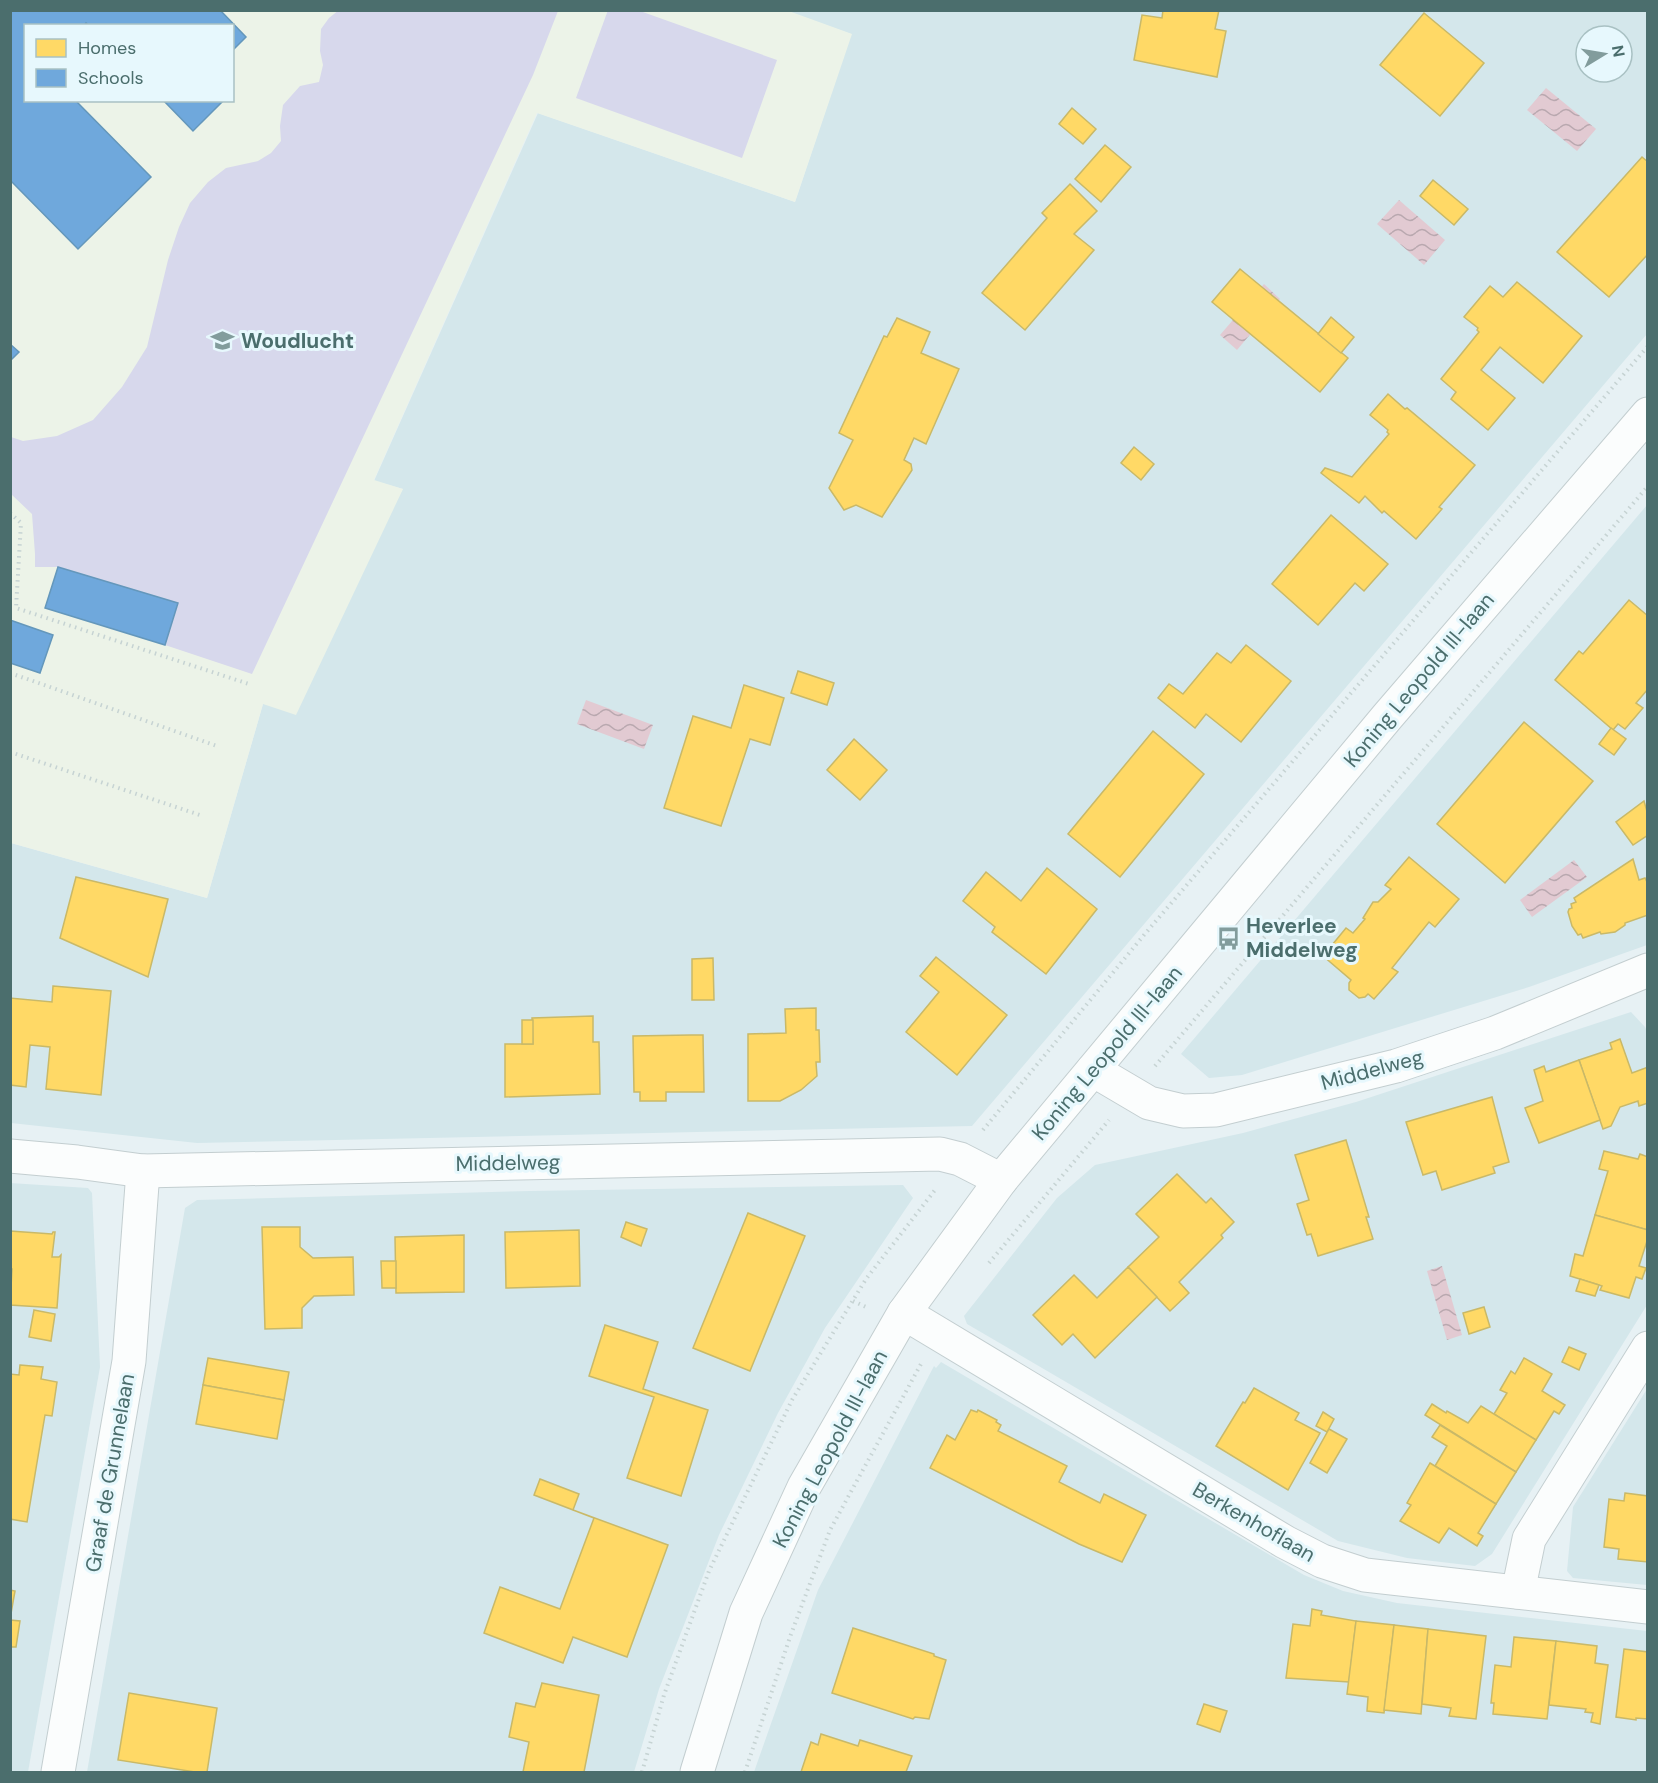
<svg xmlns="http://www.w3.org/2000/svg" width="1658" height="1783" font-family="'DM Sans',sans-serif">
<style>
.residential{fill:#d4e7eb;fill-rule:evenodd}
.education{fill:#ecf3e8;fill-rule:evenodd}
.green{fill:#d7d8ec}
.water{fill:url(#water-waves)}
.homes{fill:#ffd966;stroke:#c9b968;stroke-width:1.5}
.schools{fill:#6fa8dc;stroke:#6497bb;stroke-width:1.5}
.lines{fill:none;stroke-linecap:round;stroke-linejoin:round}
.minor-casing{stroke:#c3ced0;stroke-width:35}
.path{stroke:#c6d3d3;stroke-width:4;stroke-dasharray:1.5 4.5;stroke-linecap:butt}
.minor{stroke:#fbfdfd;stroke-width:33}
.labels{text-anchor:middle;dominant-baseline:central;stroke-width:6;stroke-linejoin:round;paint-order:stroke}
.poi-label{font-size:21px;font-weight:bold;fill:#4b6e6d;stroke:#e7f8fd;text-anchor:start}
.street-label{font-size:21px;fill:#4b6e6d;stroke:#e7f8fd}
</style>
<defs>
<pattern id="water-waves" width="16" height="10" patternUnits="userSpaceOnUse" patternTransform="scale(1.5)"><rect width="16" height="10" fill="#e2cad2"/><path d="M0 5q4-4 8 0t8 0" fill="none" stroke="#b9a8af"/></pattern>
</defs>
<rect width="100%" height="100%" fill="#e7f1f4"/>
<g class="residential">
<path d="M 786,11 L 1647,11 L 1647,334 L 972,1126 L 197,1143 L 11,1123 L 11,843 L 207,898 L 263,704 L 403,489 L 374,481 L 538,113 L 795,202 L 851,34 ZM 1586,36 L 1622,36 L 1622,72 L 1586,72 Z"/>
<path d="M 1647,505 L 1647,945 L 1529,987 L 1242,1075 L 1209,1078 L 1181,1054 Z"/>
<path d="M 1631,1012 L 1645,1027 L 1648,1033 L 1647,1305 L 1492,1554 L 1475,1566 L 1407,1558 L 1338,1541 L 967,1324 L 964,1316 L 1057,1198 L 1095,1165 L 1243,1133 L 1356,1102 Z"/>
<path d="M 10,1183 L 88,1188 L 92,1193 L 100,1367 L 28,1772 L 10,1772 Z"/>
<path d="M 903,1185 L 913,1198 L 825,1328 L 778,1413 L 719,1535 L 659,1689 L 634,1772 L 87,1772 L 185,1208 L 197,1200 L 530,1191 Z"/>
<path d="M 941,1362 L 1304,1575 L 1343,1591 L 1397,1603 L 1647,1631 L 1647,1772 L 754,1772 L 818,1590 L 934,1366 L 936,1368 Z"/>
<path d="M 1647,1389 L 1647,1585 L 1573,1578 L 1567,1571 L 1573,1507 Z"/>
</g>
<path class="education" d="M 786,10 L 852,34 L 795,202 L 537,113 L 374,480 L 403,489 L 296,715 L 263,704 L 207,898 L 11,843 L 10,11 ZM 26,26 L 232,26 L 232,100 L 26,100 Z"/>
<g class="green">
<path d="M 339,10 L 558,11 L 533,75 L 252,674 L 165,645 L 178,604 L 58,567 L 35,567 L 35,554 L 32,514 L 11,494 L 11,437 L 23,441 L 57,436 L 93,420 L 122,387 L 147,347 L 168,260 L 179,227 L 190,203 L 208,182 L 226,168 L 258,161 L 271,153 L 281,141 L 280,126 L 283,105 L 300,86 L 319,82 L 323,65 L 320,51 L 321,29 L 329,18 Z"/>
<path d="M 608,10 L 640,11 L 777,60 L 742,158 L 576,98 Z"/>
</g>
<g class="water">
<path d="M 1546,88 L 1596,129 L 1577,151 L 1527,110 Z"/>
<path d="M 1399,200 L 1445,240 L 1424,265 L 1377,224 Z"/>
<path d="M 1264,284 L 1280,299 L 1237,350 L 1220,335 Z"/>
<path d="M 586,700 L 653,725 L 644,749 L 577,724 Z"/>
<path d="M 1574,860 L 1587,877 L 1532,917 L 1520,900 Z"/>
<path d="M 1442,1266 L 1462,1335 L 1447,1340 L 1427,1271 Z"/>
</g>
<g class="homes">
<path d="M 1163,10 L 1219,10 L 1215,29 L 1226,31 L 1217,77 L 1134,60 L 1142,15 L 1162,18 Z"/>
<path d="M 1424,13 L 1484,63 L 1440,116 L 1380,65 Z"/>
<path d="M 1072,108 L 1096,129 L 1083,144 L 1059,124 Z"/>
<path d="M 1105,145 L 1131,167 L 1101,202 L 1075,179 Z"/>
<path d="M 1642,157 L 1648,162 L 1648,254 L 1609,297 L 1557,252 Z"/>
<path d="M 1433,180 L 1468,209 L 1454,225 L 1420,196 Z"/>
<path d="M 1070,184 L 1097,211 L 1074,234 L 1094,250 L 1025,330 L 982,293 L 1047,218 L 1042,213 Z"/>
<path d="M 1240,269 L 1348,358 L 1320,392 L 1212,302 Z"/>
<path d="M 1517,282 L 1582,336 L 1543,383 L 1500,347 L 1481,370 L 1515,398 L 1488,430 L 1451,399 L 1456,392 L 1441,379 L 1479,332 L 1477,330 L 1478,328 L 1464,317 L 1490,286 L 1503,297 Z"/>
<path d="M 1331,317 L 1354,337 L 1341,353 L 1318,334 Z"/>
<path d="M 897,318 L 930,332 L 921,353 L 959,369 L 926,444 L 914,438 L 904,460 L 911,464 L 912,470 L 882,517 L 856,505 L 844,510 L 829,488 L 853,440 L 839,433 L 884,336 L 887,337 Z"/>
<path d="M 1388,394 L 1405,409 L 1407,408 L 1475,465 L 1439,507 L 1442,509 L 1416,539 L 1384,511 L 1382,513 L 1365,496 L 1359,503 L 1321,473 L 1325,468 L 1352,477 L 1389,434 L 1387,432 L 1388,430 L 1370,415 Z"/>
<path d="M 1134,447 L 1154,464 L 1141,480 L 1121,463 Z"/>
<path d="M 1331,515 L 1388,564 L 1364,591 L 1355,583 L 1318,625 L 1272,584 Z"/>
<path d="M 1629,600 L 1648,616 L 1648,689 L 1636,703 L 1643,708 L 1625,729 L 1618,724 L 1613,730 L 1555,680 L 1579,651 L 1583,654 Z"/>
<path d="M 1246,645 L 1291,681 L 1241,742 L 1206,714 L 1195,728 L 1158,698 L 1169,684 L 1183,694 L 1217,653 L 1231,663 Z"/>
<path d="M 798,671 L 834,683 L 827,705 L 791,693 Z"/>
<path d="M 744,685 L 784,698 L 770,745 L 750,739 L 721,826 L 664,808 L 693,716 L 731,728 Z"/>
<path d="M 1524,722 L 1593,781 L 1505,883 L 1437,824 Z"/>
<path d="M 1611,728 L 1626,739 L 1614,755 L 1599,744 Z"/>
<path d="M 1153,731 L 1204,774 L 1120,877 L 1068,834 Z"/>
<path d="M 854,739 L 887,770 L 860,800 L 827,770 Z"/>
<path d="M 1644,801 L 1648,815 L 1648,835 L 1633,845 L 1616,822 Z"/>
<path d="M 1409,857 L 1459,899 L 1435,927 L 1429,922 L 1392,968 L 1398,972 L 1374,999 L 1368,994 L 1365,997 L 1359,998 L 1349,990 L 1349,983 L 1351,980 L 1323,956 L 1346,928 L 1353,933 L 1365,919 L 1363,918 L 1373,902 L 1378,902 L 1391,889 L 1385,885 Z"/>
<path d="M 1633,859 L 1639,880 L 1645,878 L 1648,884 L 1648,915 L 1625,923 L 1625,925 L 1615,932 L 1601,934 L 1600,932 L 1583,938 L 1581,934 L 1578,935 L 1572,926 L 1568,912 L 1569,909 L 1572,908 L 1571,904 L 1576,902 L 1574,898 Z"/>
<path d="M 1047,868 L 1097,909 L 1046,974 L 992,932 L 995,927 L 963,901 L 986,872 L 1021,901 Z"/>
<path d="M 76,877 L 168,899 L 148,977 L 60,938 Z"/>
<path d="M 936,957 L 1007,1015 L 957,1075 L 906,1032 L 939,992 L 920,976 Z"/>
<path d="M 713,958 L 714,1000 L 692,1000 L 692,959 Z"/>
<path d="M 53,986 L 111,991 L 101,1095 L 46,1089 L 50,1047 L 30,1045 L 26,1087 L 10,1085 L 10,998 L 52,1002 Z"/>
<path d="M 816,1008 L 816,1030 L 819,1030 L 820,1062 L 816,1062 L 817,1076 L 801,1090 L 780,1101 L 748,1101 L 748,1034 L 786,1033 L 785,1009 Z"/>
<path d="M 593,1016 L 593,1042 L 599,1042 L 600,1094 L 505,1097 L 505,1044 L 533,1044 L 532,1018 Z"/>
<rect x="522" y="1020" width="11" height="24"/>
<path d="M 691,1035 L 703,1035 L 704,1092 L 666,1092 L 666,1101 L 640,1101 L 640,1092 L 634,1092 L 633,1036 Z"/>
<path d="M 1620,1039 L 1632,1073 L 1648,1067 L 1648,1103 L 1639,1106 L 1638,1101 L 1620,1107 L 1611,1126 L 1603,1129 L 1579,1060 L 1612,1049 L 1610,1043 Z"/>
<path d="M 1579,1060 L 1600,1120 L 1539,1143 L 1525,1108 L 1543,1101 L 1534,1070 L 1544,1066 L 1546,1072 Z"/>
<path d="M 1492,1097 L 1509,1162 L 1493,1167 L 1495,1173 L 1442,1190 L 1436,1171 L 1423,1175 L 1406,1122 Z"/>
<path d="M 1346,1140 L 1369,1217 L 1366,1217 L 1373,1239 L 1318,1256 L 1311,1234 L 1307,1235 L 1297,1204 L 1309,1200 L 1295,1155 Z"/>
<path d="M 1604,1151 L 1638,1159 L 1640,1154 L 1648,1157 L 1648,1230 L 1595,1215 L 1608,1171 L 1599,1169 Z"/>
<path d="M 1177,1174 L 1206,1203 L 1211,1198 L 1234,1222 L 1221,1235 L 1223,1238 L 1179,1282 L 1189,1293 L 1170,1311 L 1128,1267 L 1159,1237 L 1136,1214 Z"/>
<path d="M 748,1213 L 805,1236 L 750,1371 L 693,1348 Z"/>
<path d="M 1595,1215 L 1648,1230 L 1648,1238 L 1639,1266 L 1646,1268 L 1642,1279 L 1636,1277 L 1629,1298 L 1600,1290 L 1602,1286 L 1599,1285 L 1570,1276 L 1575,1254 L 1583,1256 Z"/>
<path d="M 626,1222 L 647,1229 L 641,1246 L 621,1237 Z"/>
<path d="M 262,1227 L 300,1227 L 300,1247 L 313,1258 L 353,1257 L 354,1295 L 314,1296 L 302,1308 L 302,1328 L 265,1329 Z"/>
<path d="M 579,1230 L 580,1286 L 506,1288 L 505,1232 Z"/>
<path d="M 10,1231 L 52,1234 L 53,1232 L 55,1232 L 52,1257 L 59,1257 L 61,1255 L 57,1308 L 10,1305 L 12,1269 L 10,1269 Z"/>
<path d="M 464,1235 L 464,1292 L 396,1293 L 395,1237 Z"/>
<path d="M 381,1261 L 396,1261 L 396,1288 L 382,1288 Z"/>
<path d="M 1128,1267 L 1157,1297 L 1095,1358 L 1073,1334 L 1062,1345 L 1033,1315 L 1074,1275 L 1097,1298 Z"/>
<path d="M 1580,1279 L 1599,1285 L 1595,1296 L 1576,1291 Z"/>
<path d="M 1484,1307 L 1490,1327 L 1469,1334 L 1463,1313 Z"/>
<path d="M 34,1310 L 55,1314 L 51,1341 L 29,1337 Z"/>
<path d="M 605,1325 L 658,1342 L 643,1389 L 708,1410 L 681,1496 L 627,1478 L 654,1397 L 589,1376 Z"/>
<path d="M 1569,1347 L 1586,1354 L 1579,1370 L 1562,1362 Z"/>
<path d="M 208,1358 L 289,1372 L 284,1400 L 203,1385 Z"/>
<path d="M 1524,1358 L 1552,1374 L 1542,1391 L 1565,1405 L 1559,1414 L 1554,1411 L 1536,1440 L 1494,1414 L 1507,1393 L 1500,1390 L 1511,1371 L 1515,1374 Z"/>
<path d="M 20,1365 L 43,1367 L 41,1379 L 57,1382 L 52,1416 L 45,1415 L 27,1522 L 10,1519 L 10,1374 L 19,1375 Z"/>
<path d="M 203,1385 L 284,1400 L 277,1439 L 196,1424 Z"/>
<path d="M 1254,1388 L 1299,1413 L 1295,1420 L 1320,1433 L 1288,1490 L 1216,1446 L 1243,1402 L 1245,1403 Z"/>
<path d="M 1432,1404 L 1446,1413 L 1447,1411 L 1468,1423 L 1481,1406 L 1536,1440 L 1516,1472 L 1425,1415 Z"/>
<path d="M 971,1410 L 977,1412 L 978,1410 L 997,1420 L 996,1422 L 1001,1425 L 998,1431 L 1067,1466 L 1059,1482 L 1100,1503 L 1104,1494 L 1146,1515 L 1122,1562 L 1079,1544 L 930,1468 L 947,1435 L 955,1440 Z"/>
<path d="M 1323,1412 L 1334,1419 L 1327,1432 L 1316,1426 Z"/>
<path d="M 1440,1425 L 1516,1472 L 1496,1504 L 1435,1466 L 1447,1446 L 1432,1437 Z"/>
<path d="M 1329,1429 L 1347,1439 L 1327,1473 L 1310,1463 Z"/>
<path d="M 1430,1463 L 1496,1504 L 1478,1533 L 1483,1536 L 1477,1546 L 1449,1528 L 1439,1543 L 1400,1521 L 1411,1505 L 1407,1503 Z"/>
<path d="M 540,1479 L 579,1494 L 573,1510 L 668,1545 L 627,1657 L 573,1637 L 563,1663 L 484,1633 L 500,1587 L 560,1609 L 594,1518 L 534,1495 Z"/>
<path d="M 1625,1493 L 1648,1496 L 1648,1562 L 1618,1559 L 1619,1549 L 1604,1547 L 1609,1499 L 1624,1501 Z"/>
<path d="M 10,1590 L 15,1591 L 10,1619 Z"/>
<path d="M 1312,1609 L 1322,1611 L 1321,1615 L 1356,1621 L 1349,1682 L 1286,1678 L 1293,1624 L 1310,1626 Z"/>
<path d="M 10,1620 L 20,1621 L 16,1647 L 10,1647 Z"/>
<path d="M 1356,1621 L 1394,1625 L 1384,1713 L 1367,1711 L 1368,1697 L 1347,1694 Z"/>
<path d="M 1394,1625 L 1428,1629 L 1421,1714 L 1384,1710 Z"/>
<path d="M 853,1628 L 934,1654 L 934,1656 L 946,1660 L 929,1719 L 915,1717 L 913,1719 L 832,1693 Z"/>
<path d="M 1428,1629 L 1486,1636 L 1476,1719 L 1449,1716 L 1451,1708 L 1422,1704 Z"/>
<path d="M 1514,1637 L 1556,1641 L 1547,1719 L 1493,1714 L 1494,1703 L 1491,1703 L 1495,1665 L 1511,1667 Z"/>
<path d="M 1556,1641 L 1597,1646 L 1595,1663 L 1608,1665 L 1600,1724 L 1591,1722 L 1593,1713 L 1585,1712 L 1586,1709 L 1549,1705 Z"/>
<path d="M 1624,1649 L 1648,1652 L 1648,1719 L 1636,1718 L 1636,1720 L 1616,1717 Z"/>
<path d="M 542,1683 L 599,1695 L 584,1772 L 523,1772 L 529,1742 L 509,1737 L 516,1703 L 535,1707 Z"/>
<path d="M 129,1693 L 217,1708 L 207,1772 L 195,1772 L 118,1760 Z"/>
<path d="M 1204,1704 L 1227,1711 L 1220,1732 L 1197,1724 Z"/>
<path d="M 821,1734 L 858,1746 L 860,1740 L 912,1756 L 906,1772 L 801,1772 L 811,1742 L 818,1745 Z"/>
</g>
<g class="schools">
<path d="M 10,10 L 220,10 L 246,37 L 232,51 L 232,26 L 89,26 L 86,23 L 84,26 L 26,26 L 26,100 L 75,100 L 151,177 L 78,249 L 10,180 Z"/>
<path d="M 163,100 L 224,100 L 193,131 Z"/>
<path d="M 10,344 L 19,352 L 10,361 Z"/>
<path d="M 58,567 L 178,603 L 165,645 L 45,608 Z"/>
<path d="M 10,620 L 53,635 L 40,673 L 10,663 Z"/>
</g>
<g class="lines">
<defs>
<g id="minor">
<path d="M 1093,1070 L 1149,1103 L 1183,1111 L 1216,1110 L 1396,1066 L 1495,1033 L 1648,970"/>
<path d="M 10,1156 L 77,1162 L 143,1171 L 940,1154 L 960,1159 L 1001,1180"/>
<path d="M 904,1313 L 1285,1542 L 1322,1561 L 1365,1575 L 1648,1607"/>
<path d="M 1518,1592 L 1529,1539 L 1648,1348"/>
<path d="M 58,1772 L 129,1361 L 143,1171"/>
<path d="M 697,1772 L 746,1613 L 804,1487 L 904,1313 L 1001,1180 L 1387,717 L 1648,414"/>
</g>
</defs>
<use href="#minor" class="minor-casing"/>
<g class="path">
<path d="M 10,513 L 21,523 L 16,608 L 249,684"/>
<path d="M 10,673 L 217,746"/>
<path d="M 10,752 L 200,815"/>
<path d="M 1155,1066 L 1648,486"/>
<path d="M 983,1130 L 1144,935 L 1648,346"/>
<path d="M 989,1263 L 1109,1120"/>
<path d="M 853,1301 L 866,1307"/>
<path d="M 642,1772 L 664,1695 L 709,1571 L 792,1400 L 866,1279 L 935,1190"/>
<path d="M 745,1772 L 790,1637 L 830,1530 L 921,1364"/>
</g>
<use href="#minor" class="minor"/>
</g>
<defs>
<symbol id="school-bare" viewBox="-9 -9 18 18"><path d="M0-5L7-2L0 1L-7-2ZM-4 1L0 2.5L4 1V4Q0 6-4 4Z" fill="#829c9c" stroke="#e7f8fd" stroke-width="2.5" paint-order="stroke"/></symbol>
<symbol id="bus-bare" viewBox="-9 -9 18 18"><path d="M-5-6H5V4H4V6H2V4H-2V6H-4V4H-5ZM-3.5-4V0h7V-4ZM-3.5 1.2v1.5H-2V1.2ZM2 1.2v1.5H3.5V1.2Z" fill="#829c9c" stroke="#e7f8fd" stroke-width="2.5" paint-order="stroke"/></symbol>
</defs>
<g fill-rule="evenodd">
<use href="#school-bare" x="206" y="324" width="33" height="33"/>
<use href="#bus-bare" x="1212" y="922" width="33" height="33"/>
</g>
<g class="labels">
<g class="poi-label">
<text x="241" y="341">Woudlucht</text>
<text x="1246" y="926">Heverlee<tspan x="1246" dy="24">Middelweg</tspan></text>
</g>
<g class="street-label">
<text transform="translate(1419 680) rotate(-50)">Koning Leopold III-laan</text>
<text transform="translate(1107 1053) rotate(-50)">Koning Leopold III-laan</text>
<text transform="translate(1372 1070) rotate(-15)">Middelweg</text>
<text transform="translate(508 1163) rotate(-1)">Middelweg</text>
<text transform="translate(830 1449) rotate(-62)">Koning Leopold III-laan</text>
<text transform="translate(110 1473) rotate(-80)">Graaf de Grunnelaan</text>
<text transform="translate(1254 1522) rotate(30)">Berkenhoflaan</text>
</g>
</g>
<rect width="1658" height="1783" fill="none" stroke="#4b6e6d" stroke-width="24"/>
<rect x="24" y="24" width="210" height="78" fill="#e7f8fd" stroke="#a9c1c3" stroke-width="1.5"/>
<rect x="36" y="39" width="30" height="18" fill="#ffd966" stroke="#a9c1c3" stroke-width="1.5"/>
<text x="78" y="54" font-size="18" fill="#4b6e6d">Homes</text>
<rect x="36" y="69" width="30" height="18" fill="#6fa8dc" stroke="#a9c1c3" stroke-width="1.5"/>
<text x="78" y="84" font-size="18" fill="#4b6e6d">Schools</text>
<g transform="translate(1604 54) rotate(79)"><circle r="28" fill="#e7f8fd" stroke="#a9c1c3" stroke-width="1.5"/>
<path d="M0-4.5L10 22L0 15L-10 22Z" fill="#829c9c"/>
<text y="-9" font-size="16" font-weight="bold" text-anchor="middle" fill="#4b6e6d">N</text>
</g>
</svg>
